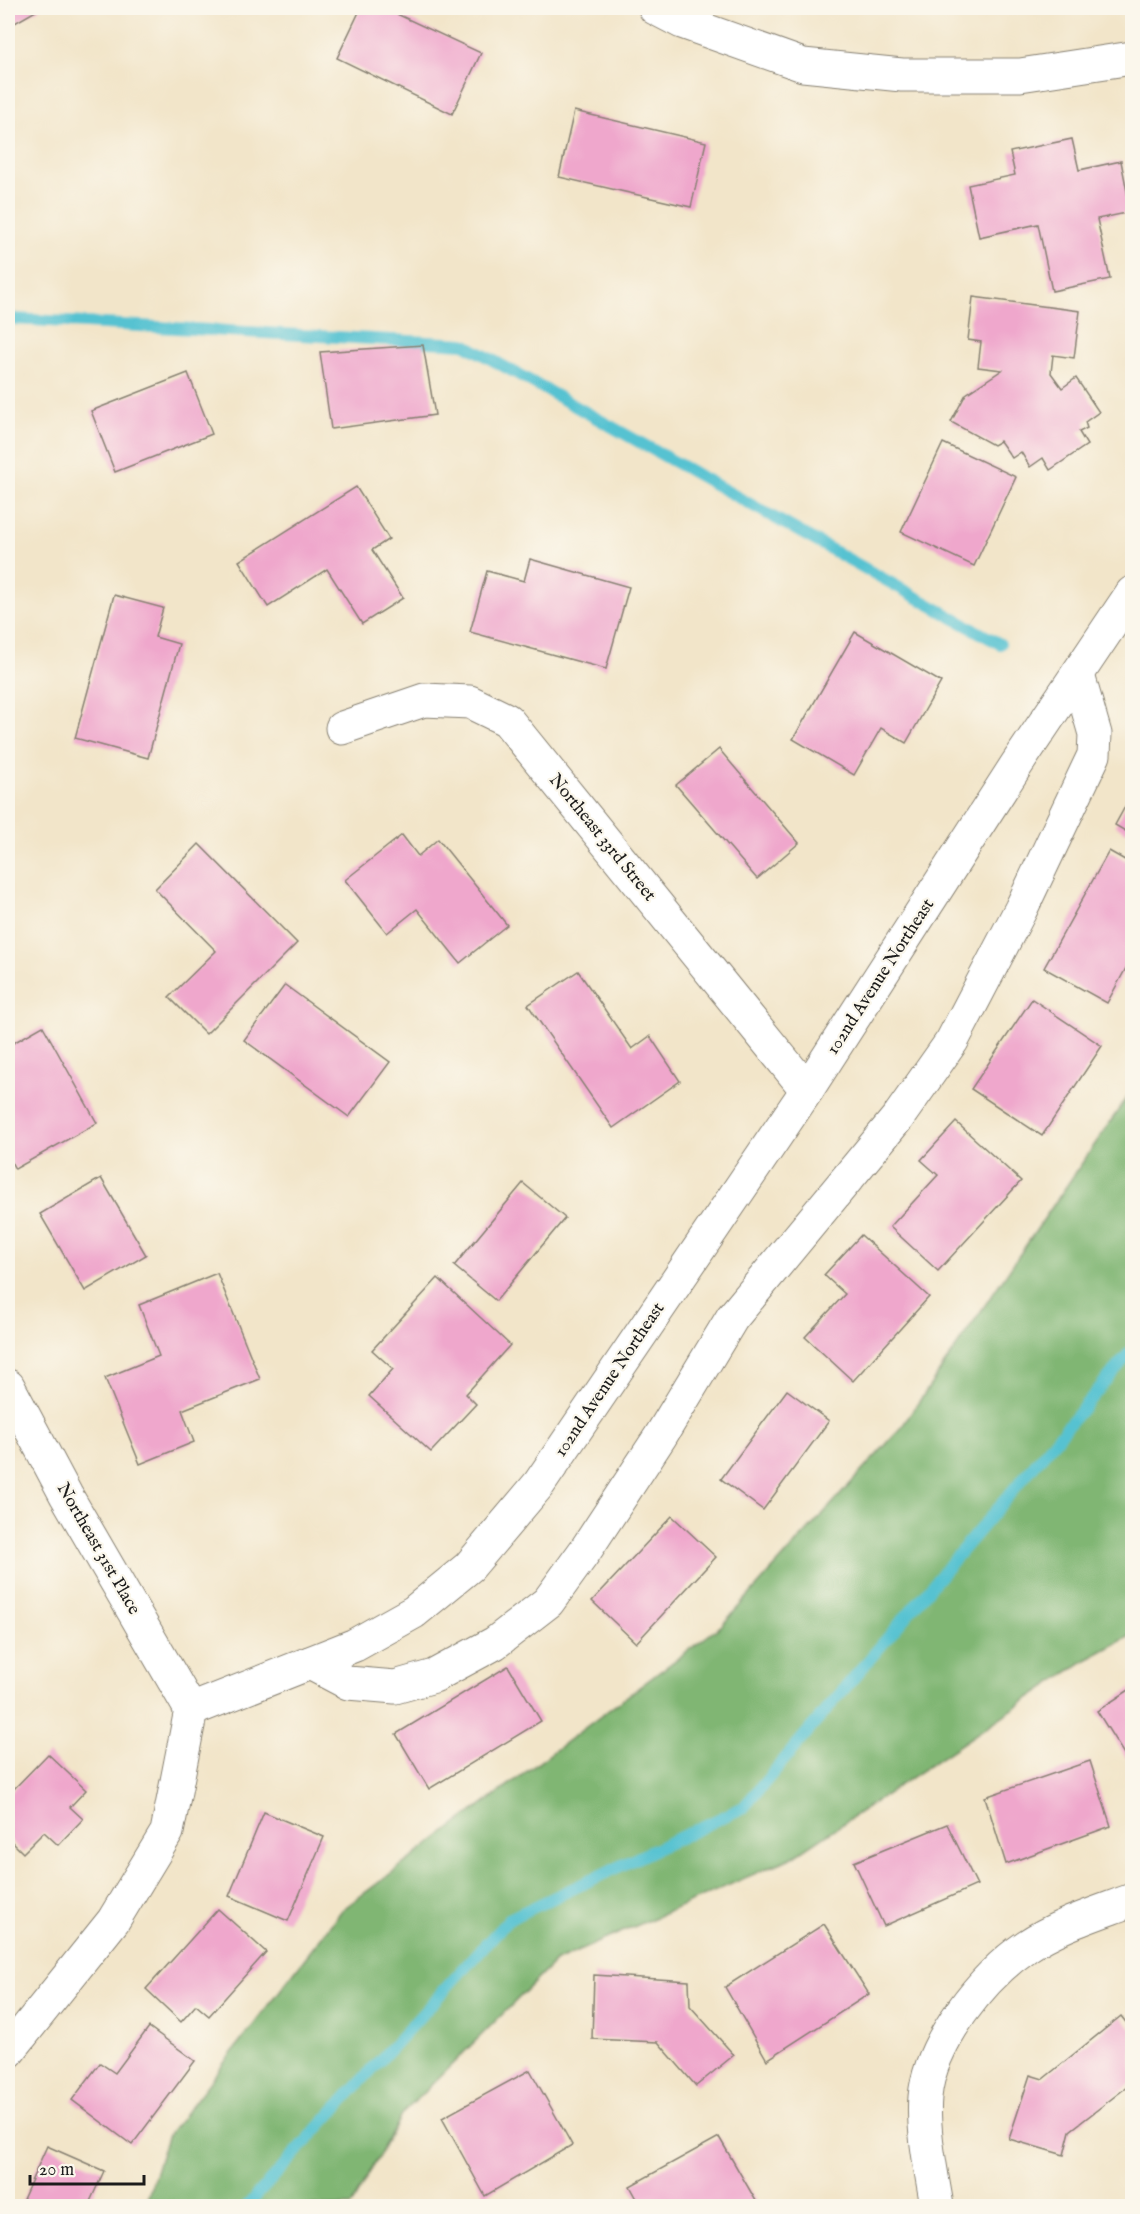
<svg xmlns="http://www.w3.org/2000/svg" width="1140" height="2214" font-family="'IM FELL English',serif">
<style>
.forest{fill:#80b673;stroke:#4e6948;stroke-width:1.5}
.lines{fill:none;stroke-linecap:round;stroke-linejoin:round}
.stream{stroke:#56c2d1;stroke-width:12}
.building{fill:#efa7cc}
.minor-casing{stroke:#878072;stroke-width:35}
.minor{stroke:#fff;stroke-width:33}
.labels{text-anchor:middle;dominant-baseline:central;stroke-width:4.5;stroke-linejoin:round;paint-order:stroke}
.street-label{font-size:18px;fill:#1c1c1c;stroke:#fbf7ec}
</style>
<rect width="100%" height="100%" fill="#fbf7ec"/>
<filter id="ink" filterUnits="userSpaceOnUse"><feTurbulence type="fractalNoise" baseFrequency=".0167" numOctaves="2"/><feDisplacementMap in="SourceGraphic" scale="12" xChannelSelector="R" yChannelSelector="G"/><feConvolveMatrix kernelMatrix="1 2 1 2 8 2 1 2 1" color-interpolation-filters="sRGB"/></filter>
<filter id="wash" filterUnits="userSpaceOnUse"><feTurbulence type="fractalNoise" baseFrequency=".008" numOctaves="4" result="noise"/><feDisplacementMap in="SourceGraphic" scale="24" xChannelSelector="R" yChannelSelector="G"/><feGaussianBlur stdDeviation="1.35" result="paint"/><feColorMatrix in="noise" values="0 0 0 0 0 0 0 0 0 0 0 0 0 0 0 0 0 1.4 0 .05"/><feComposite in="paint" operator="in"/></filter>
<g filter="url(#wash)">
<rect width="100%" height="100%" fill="#f2e5c9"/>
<path class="forest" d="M 1132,1090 L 1132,1635 L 1086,1660 L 793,1857 L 556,1961 L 402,2114 L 351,2206 L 145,2206 L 167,2137 L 342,1910 L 722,1625 L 901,1428 Z"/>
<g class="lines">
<g class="stream">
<path d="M 8,315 L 14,319 L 464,344 L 1000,644"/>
<path d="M 247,2206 L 509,1919 L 744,1807 L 1132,1350"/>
</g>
</g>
<g id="blocks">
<g class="building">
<path d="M 8,8 L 41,8 L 8,27 Z"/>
<path d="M 361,8 L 384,8 L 481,53 L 452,114 L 337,58 Z"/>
<path d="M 574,111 L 706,142 L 691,207 L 559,177 Z"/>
<path d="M 1072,139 L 1079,170 L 1121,161 L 1131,212 L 1097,219 L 1110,279 L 1052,291 L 1038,224 L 979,237 L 968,185 L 1015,175 L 1010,152 Z"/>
<path d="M 973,297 L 1080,311 L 1074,358 L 1053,355 L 1051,373 L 1062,388 L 1076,378 L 1099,412 L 1085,422 L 1087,428 L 1079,432 L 1087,445 L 1050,470 L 1043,458 L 1030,467 L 1021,452 L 1012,458 L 1000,441 L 993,445 L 951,422 L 966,394 L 1002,370 L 978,367 L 981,342 L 968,340 Z"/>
<path d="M 423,345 L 435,415 L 331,429 L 320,352 Z"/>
<path d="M 188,373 L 212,434 L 115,472 L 91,411 Z"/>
<path d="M 943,443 L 1016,477 L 974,566 L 901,532 Z"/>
<path d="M 356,487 L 389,539 L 372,550 L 403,598 L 362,624 L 327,569 L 268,607 L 239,561 Z"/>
<path d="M 530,559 L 629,587 L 606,669 L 470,632 L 487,571 L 524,581 Z"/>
<path d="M 114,595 L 163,608 L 155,637 L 179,644 L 148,758 L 75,738 Z"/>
<path d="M 855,632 L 941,682 L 906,743 L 881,728 L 854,775 L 793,739 Z"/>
<path d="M 719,749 L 799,843 L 757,879 L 676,785 Z"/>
<path d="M 1132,794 L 1132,835 L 1115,825 Z"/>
<path d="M 402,835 L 418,856 L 438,839 L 507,925 L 460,963 L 417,909 L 387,933 L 345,880 Z"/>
<path d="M 199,844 L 297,943 L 206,1034 L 169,997 L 216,951 L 155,889 Z"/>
<path d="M 1109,851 L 1132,864 L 1132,957 L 1107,1003 L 1044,968 Z"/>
<path d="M 578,971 L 632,1049 L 650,1036 L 680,1081 L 613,1128 L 528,1005 Z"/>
<path d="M 285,985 L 390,1062 L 349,1117 L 244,1040 Z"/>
<path d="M 1032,999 L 1102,1046 L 1042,1136 L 971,1089 Z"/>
<path d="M 43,1026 L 97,1123 L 15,1169 L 8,1156 L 8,1046 Z"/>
<path d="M 956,1122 L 1021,1181 L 938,1271 L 890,1227 L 938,1175 L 921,1160 Z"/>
<path d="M 101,1178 L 146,1255 L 85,1291 L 40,1214 Z"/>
<path d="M 523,1183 L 565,1218 L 496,1301 L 454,1266 Z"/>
<path d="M 861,1235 L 929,1297 L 853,1381 L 805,1337 L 845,1294 L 824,1275 Z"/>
<path d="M 217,1273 L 260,1379 L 182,1410 L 194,1442 L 140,1464 L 105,1378 L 159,1356 L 139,1305 Z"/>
<path d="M 438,1278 L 510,1345 L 466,1394 L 476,1404 L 431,1452 L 369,1396 L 393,1369 L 372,1350 Z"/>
<path d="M 787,1390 L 829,1421 L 763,1510 L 721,1479 Z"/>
<path d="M 672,1516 L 716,1557 L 636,1643 L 592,1601 Z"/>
<path d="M 508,1666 L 541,1721 L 429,1789 L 396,1734 Z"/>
<path d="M 1132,1688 L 1132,1767 L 1097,1711 Z"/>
<path d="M 48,1754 L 86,1790 L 70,1807 L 83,1819 L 58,1845 L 44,1832 L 23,1853 L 8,1838 L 8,1795 Z"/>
<path d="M 1090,1761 L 1111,1826 L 1006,1864 L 985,1797 Z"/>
<path d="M 264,1812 L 324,1837 L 288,1921 L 229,1896 Z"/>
<path d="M 947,1824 L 977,1885 L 884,1926 L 854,1862 Z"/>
<path d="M 218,1909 L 266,1952 L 209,2016 L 196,2005 L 181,2022 L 146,1989 Z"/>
<path d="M 824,1924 L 869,1994 L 767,2060 L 725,1987 Z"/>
<path d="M 594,1975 L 689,1981 L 690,2006 L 734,2055 L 696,2086 L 658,2042 L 592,2039 Z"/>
<path d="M 1121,2016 L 1132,2030 L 1132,2083 L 1070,2131 L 1064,2155 L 1009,2139 L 1030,2075 L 1043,2079 Z"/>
<path d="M 149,2027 L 195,2061 L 132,2145 L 72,2100 L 100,2063 L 115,2073 Z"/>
<path d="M 530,2070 L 572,2145 L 485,2196 L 442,2118 Z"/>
<path d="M 719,2137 L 759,2206 L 641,2206 L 630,2186 Z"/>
<path d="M 47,2146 L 104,2171 L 88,2206 L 20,2206 Z"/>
</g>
</g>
</g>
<g filter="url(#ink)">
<use href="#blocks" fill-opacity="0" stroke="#878072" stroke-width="1.5"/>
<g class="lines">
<defs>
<g id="minor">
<path d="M 655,8 L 682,22 L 803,65 L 902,75 L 1020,75 L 1132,58"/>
<path d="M 342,728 L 424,700 L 470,702 L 507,720 L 807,1090"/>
<path d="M 8,1386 L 66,1495 L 191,1710"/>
<path d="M 310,1663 L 348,1683 L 395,1687 L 434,1676 L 495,1643 L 548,1602 L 585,1551 L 660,1437 L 732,1318 L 899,1116 L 952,1041 L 1021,909 L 1094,755 L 1095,734 L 1078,675"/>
<path d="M 8,2052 L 113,1921 L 167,1832 L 191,1710 L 355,1645 L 414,1612 L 469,1567 L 539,1484 L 807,1090 L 1017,764 L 1132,593"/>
<path d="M 937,2206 C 932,2175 922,2129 925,2097 C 930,2042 983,1976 1027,1946 C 1058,1925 1098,1913 1132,1900"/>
</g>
</defs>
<use href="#minor" class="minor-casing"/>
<use href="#minor" class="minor"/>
</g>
</g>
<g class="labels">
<g class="street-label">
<text transform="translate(602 838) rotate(51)">Northeast 33rd Street</text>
<text transform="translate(881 977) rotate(-57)">102nd Avenue Northeast</text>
<text transform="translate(610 1380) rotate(-56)">102nd Avenue Northeast</text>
<text transform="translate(98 1549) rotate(60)">Northeast 31st Place</text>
</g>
</g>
<rect width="1140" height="2214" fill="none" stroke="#fbf7ec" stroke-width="30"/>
<path d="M30 2175v9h114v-9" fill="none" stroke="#1c1c1c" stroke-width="3"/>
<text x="39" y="2175" font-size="18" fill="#1c1c1c" stroke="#fbf7ec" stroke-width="4.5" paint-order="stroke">20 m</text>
</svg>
